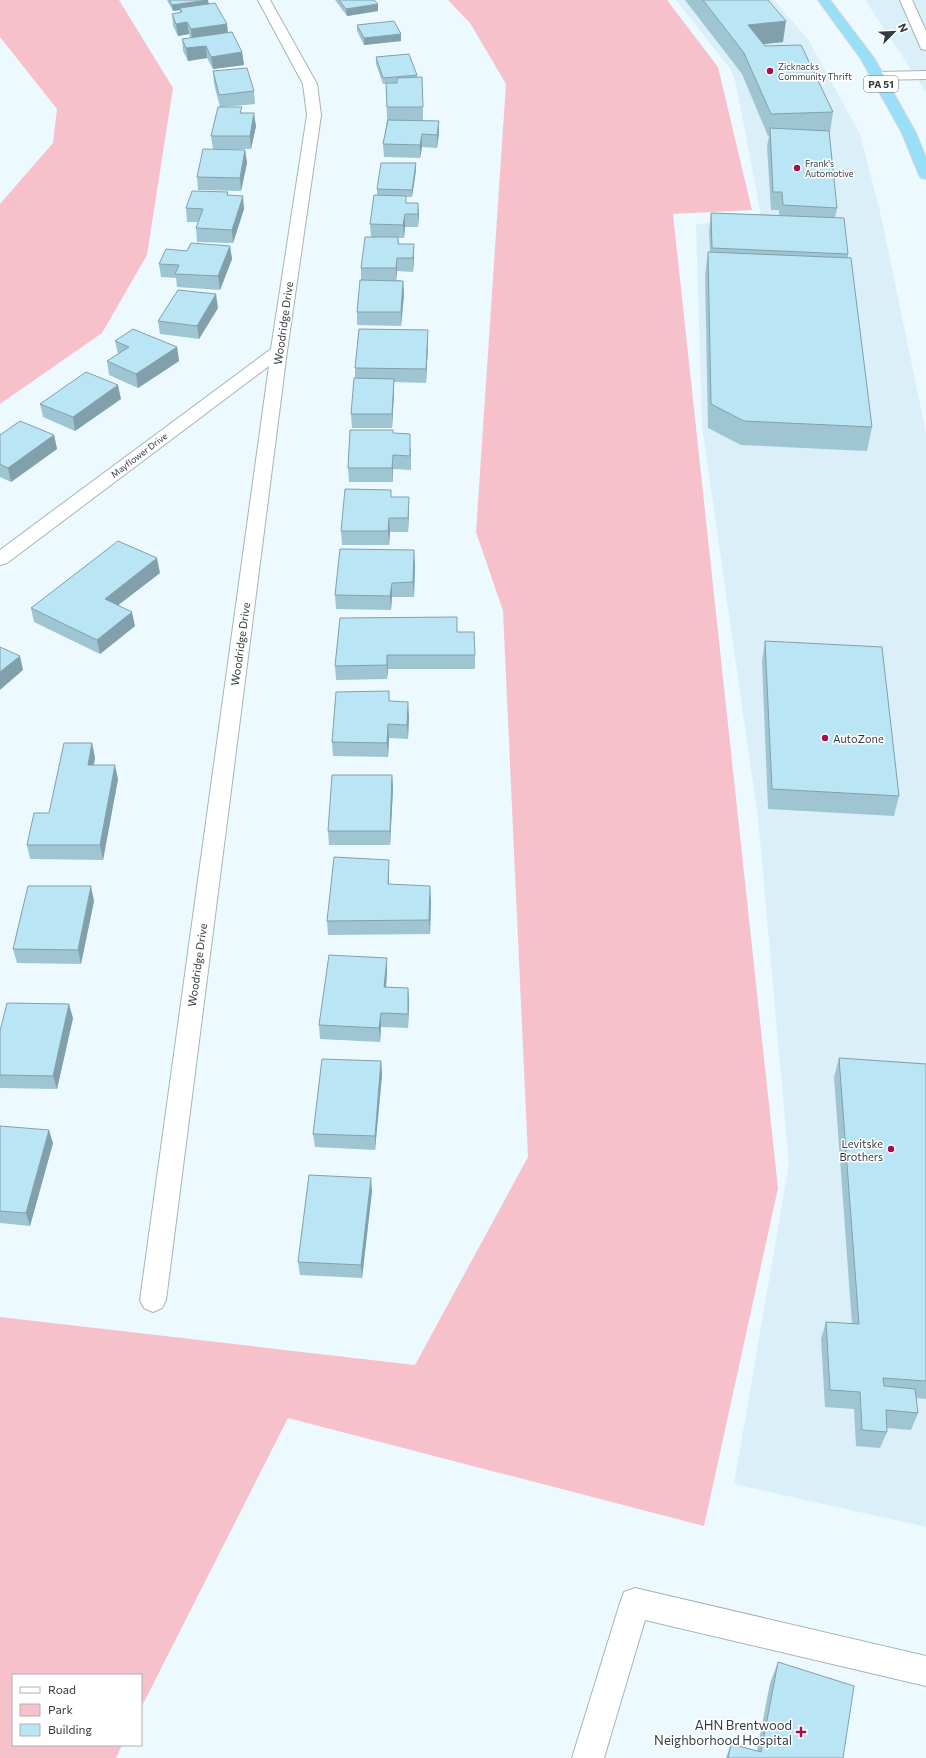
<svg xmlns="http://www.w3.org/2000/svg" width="926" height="1758" font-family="Commissioner,sans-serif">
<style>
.built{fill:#daeff7}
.green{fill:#f7c1cc}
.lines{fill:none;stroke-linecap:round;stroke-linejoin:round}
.service-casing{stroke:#a8b4b9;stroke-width:2}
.minor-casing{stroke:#a8b4b9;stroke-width:2}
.trunk-casing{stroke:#d7d8d8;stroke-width:2}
.service{fill:#fff;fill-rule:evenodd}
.minor{fill:#fff;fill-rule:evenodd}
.trunk{fill:#98dff7;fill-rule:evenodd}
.wall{fill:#a0c5d2}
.shaded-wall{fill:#82a0ab}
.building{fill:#bae5f4;stroke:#82a0ab}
.poi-dot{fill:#a5104c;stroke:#fff;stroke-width:1.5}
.labels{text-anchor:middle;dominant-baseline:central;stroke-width:3;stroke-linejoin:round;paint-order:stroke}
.far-poi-label{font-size:9px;fill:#363c3e;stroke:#fff;text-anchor:start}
.far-street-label{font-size:9px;fill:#363c3e;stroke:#fff}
.shield{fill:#fff;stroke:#727678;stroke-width:1}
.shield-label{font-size:10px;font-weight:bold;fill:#363c3e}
.street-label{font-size:11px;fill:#363c3e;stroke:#fff}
.poi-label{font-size:11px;fill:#363c3e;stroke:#fff;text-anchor:start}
.near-poi-label{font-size:13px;fill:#363c3e;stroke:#fff;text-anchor:end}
</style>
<rect width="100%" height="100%" fill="#ecfaff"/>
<g class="built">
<path d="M 676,0 L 774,0 L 809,41 L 860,134 L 882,220 L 926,433 L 926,1527 L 734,1484 L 789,1164 L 758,818 L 702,426 L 696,224 L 762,221 L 736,84 L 731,70 Z"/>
<path d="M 865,0 L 926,0 L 926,92 Z"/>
</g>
<g class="green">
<path d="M 0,0 L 119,0 L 173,88 L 147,255 L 102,333 L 0,404 L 0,204 L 53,143 L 57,109 L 0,37 Z"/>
<path d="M 448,0 L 667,0 L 718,67 L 752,210 L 673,214 L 778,1188 L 704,1526 L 288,1418 L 141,1708 L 141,1675 L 13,1675 L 13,1745 L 122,1745 L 116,1758 L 0,1758 L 0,1317 L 415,1365 L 528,1157 L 503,611 L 476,532 L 506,84 L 470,23 Z"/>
</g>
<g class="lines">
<defs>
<g id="service">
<path d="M 900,0 L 912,0 L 926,31 L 926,50 L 921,49 L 920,46 Z"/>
<path d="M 926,71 L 926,79 L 877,80 L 872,79 L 870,76 L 872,73 L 877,72 Z"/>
<path d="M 635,1588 L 926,1656 L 926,1686 L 645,1620 L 604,1758 L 572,1758 L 620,1603 L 624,1592 Z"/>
</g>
<path id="minor" d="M 258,0 L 270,0 L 317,84 L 321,115 L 287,351 L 166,1300 L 162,1308 L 153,1312 L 144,1308 L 140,1300 L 269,366 L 7,563 L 0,565 L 0,550 L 271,349 L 307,115 L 303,84 Z"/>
<path id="trunk" d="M 818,0 L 830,0 L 874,58 L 916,133 L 926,158 L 926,179 L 921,178 L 919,175 L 902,133 L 861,59 Z"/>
</defs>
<use href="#service" class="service-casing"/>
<use href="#minor" class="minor-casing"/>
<use href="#trunk" class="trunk-casing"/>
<use href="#service" class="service"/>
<use href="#minor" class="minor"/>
<use href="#trunk" class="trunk"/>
</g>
<g class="wall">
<path d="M 167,0 L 208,0 L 209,4 L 227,24 L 228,33 L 242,52 L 244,65 L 213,69 L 207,58 L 188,61 L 183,51 L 182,39 L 190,38 L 189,34 L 178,36 L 173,26 L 172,14 L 180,13 L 180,10 L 173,11 Z"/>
<path d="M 335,0 L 374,0 L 378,11 L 347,16 Z"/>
<path d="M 685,0 L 768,0 L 783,42 L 764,44 L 833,112 L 830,133 L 829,133 L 837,208 L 835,218 L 848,254 L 848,258 L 872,427 L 867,451 L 741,445 L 708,428 L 705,275 L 708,252 L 710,252 L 709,231 L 711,213 L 779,215 L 779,210 L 771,210 L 767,146 L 769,136 L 768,136 L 742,74 Z"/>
<path d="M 357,25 L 401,34 L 401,41 L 364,45 L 357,31 Z"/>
<path d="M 376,57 L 417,75 L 423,107 L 423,120 L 407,120 L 439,121 L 439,133 L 437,148 L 422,147 L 420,158 L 384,157 L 383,144 L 387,120 L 386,84 L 383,84 L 376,64 Z"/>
<path d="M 213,71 L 254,91 L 255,104 L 223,107 L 242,113 L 256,126 L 251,149 L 213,149 L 211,136 L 220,107 L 214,84 Z"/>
<path d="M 245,150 L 247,163 L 241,191 L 198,190 L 197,177 Z"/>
<path d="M 416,170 L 412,197 L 406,197 L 406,203 L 418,203 L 418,227 L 405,227 L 404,238 L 398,238 L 399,244 L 414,244 L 414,258 L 413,272 L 397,271 L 396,280 L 403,281 L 404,294 L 401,326 L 357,325 L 357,312 L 361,280 L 361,268 L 371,237 L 370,224 L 377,195 L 377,189 Z"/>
<path d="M 228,195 L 244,209 L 233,243 L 197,242 L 196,228 L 198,222 L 187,222 L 186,208 Z"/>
<path d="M 230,246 L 232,259 L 220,290 L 177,287 L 176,278 L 161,277 L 159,264 L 187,251 Z"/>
<path d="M 218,308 L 199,339 L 160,334 L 158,321 Z"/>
<path d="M 115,341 L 177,347 L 179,361 L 138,388 L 109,375 L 107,361 L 118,354 Z"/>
<path d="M 428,344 L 426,383 L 394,382 L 394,392 L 392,428 L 352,428 L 351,414 L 355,378 L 355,368 Z"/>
<path d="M 121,399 L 75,431 L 43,417 L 40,404 Z"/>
<path d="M 393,433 L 411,448 L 411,470 L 393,469 L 393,482 L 349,482 L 348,468 Z"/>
<path d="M 0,435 L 54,435 L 57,449 L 11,482 L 0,477 Z"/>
<path d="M 392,497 L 409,511 L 408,532 L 390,532 L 389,545 L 342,545 L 341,531 Z"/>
<path d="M 415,564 L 414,597 L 392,597 L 391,610 L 336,609 L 335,595 Z"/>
<path d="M 160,573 L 118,605 L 135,626 L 100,654 L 34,622 L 31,608 Z"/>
<path d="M 457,632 L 475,655 L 475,669 L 388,669 L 387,679 L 336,680 L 335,666 Z"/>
<path d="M 765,641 L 899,796 L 894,816 L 768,809 L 762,661 Z"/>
<path d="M 389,701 L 409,716 L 408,739 L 389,738 L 388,757 L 333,756 L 332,742 Z"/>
<path d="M 92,743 L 95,758 L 94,765 L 118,779 L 103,860 L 30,859 L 27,845 L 49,813 Z"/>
<path d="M 392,775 L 393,789 L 390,845 L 329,845 L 328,831 Z"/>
<path d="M 389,874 L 389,885 L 431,900 L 430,934 L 328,935 L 327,921 Z"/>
<path d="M 94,901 L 81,964 L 17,963 L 13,949 Z"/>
<path d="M 387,972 L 386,987 L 408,988 L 409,1002 L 408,1028 L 381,1027 L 380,1042 L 320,1039 L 319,1025 Z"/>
<path d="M 73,1018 L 57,1089 L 0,1088 L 0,1031 Z"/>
<path d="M 839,1058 L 926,1064 L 926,1399 L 916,1398 L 918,1413 L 911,1430 L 886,1428 L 887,1432 L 880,1448 L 856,1446 L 854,1409 L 825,1407 L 821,1339 L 826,1322 L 852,1324 L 834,1077 Z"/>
<path d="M 381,1061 L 382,1075 L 375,1150 L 315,1147 L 313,1134 Z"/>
<path d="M 0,1126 L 53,1143 L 30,1226 L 0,1223 Z"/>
<path d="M 372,1191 L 362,1278 L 300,1275 L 298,1262 Z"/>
<path d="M 778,1662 L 843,1758 L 726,1758 L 731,1744 L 757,1751 L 770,1683 Z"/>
</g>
<g class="shaded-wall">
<path d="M 208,0 L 209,7 L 180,8 L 180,10 L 173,11 L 172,5 Z"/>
<path d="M 378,4 L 378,11 L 347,16 L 346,9 Z"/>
<path d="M 786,21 L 783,42 L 746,46 L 748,25 Z"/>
<path d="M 187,22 L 189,34 L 178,36 L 176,24 Z"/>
<path d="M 227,24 L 228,36 L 192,41 L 191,29 Z"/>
<path d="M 401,34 L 401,41 L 364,45 L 364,38 Z"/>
<path d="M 206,46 L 207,58 L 188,61 L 186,48 Z"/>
<path d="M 242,52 L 244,65 L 213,69 L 211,57 Z"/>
<path d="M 254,113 L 256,126 L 251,149 L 250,136 Z"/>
<path d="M 439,121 L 439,133 L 437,148 L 437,135 Z"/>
<path d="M 422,134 L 422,147 L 420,158 L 420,145 Z"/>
<path d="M 245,150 L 247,163 L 241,191 L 240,178 Z"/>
<path d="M 416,163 L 416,170 L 412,197 L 412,190 Z"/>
<path d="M 243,196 L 244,209 L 233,243 L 232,230 Z"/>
<path d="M 418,203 L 419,216 L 418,227 Z"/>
<path d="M 405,214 L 405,227 L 404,238 L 403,225 Z"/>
<path d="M 414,244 L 414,258 L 413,272 L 413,258 Z"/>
<path d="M 230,246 L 232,259 L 220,290 L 218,276 Z"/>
<path d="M 397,258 L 397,271 L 396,282 L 396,268 Z"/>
<path d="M 403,281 L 404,294 L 401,326 L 401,312 Z"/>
<path d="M 216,294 L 218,308 L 199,339 L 197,326 Z"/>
<path d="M 428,330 L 428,344 L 426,383 L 426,369 Z"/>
<path d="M 177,347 L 179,361 L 138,388 L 136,374 Z"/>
<path d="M 394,379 L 394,392 L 392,428 L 392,414 Z"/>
<path d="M 118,385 L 121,399 L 75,431 L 73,417 Z"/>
<path d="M 54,435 L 57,449 L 11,482 L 8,468 Z"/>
<path d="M 393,455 L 393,482 L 392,468 Z"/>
<path d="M 409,497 L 409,511 L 408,532 L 408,518 Z"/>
<path d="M 389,518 L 390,532 L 389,545 L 388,531 Z"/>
<path d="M 414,550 L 415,564 L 414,597 L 413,582 Z"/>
<path d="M 157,558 L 160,573 L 108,613 L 105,599 Z"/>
<path d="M 392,583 L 392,597 L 391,610 L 390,596 Z"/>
<path d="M 132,612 L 135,626 L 100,654 L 97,640 Z"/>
<path d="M 387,655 L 388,669 L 387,679 Z"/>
<path d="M 20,656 L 23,670 L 0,690 L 0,672 Z"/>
<path d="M 408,702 L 409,716 L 408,739 L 407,725 Z"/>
<path d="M 388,724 L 389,738 L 388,757 L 387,743 Z"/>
<path d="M 92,743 L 95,758 L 91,779 L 88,765 Z"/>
<path d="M 115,765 L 118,779 L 103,860 L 100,845 Z"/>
<path d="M 392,775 L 393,789 L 390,845 L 390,831 Z"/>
<path d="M 389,860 L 389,874 L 388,899 L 388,884 Z"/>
<path d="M 91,886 L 94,901 L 81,964 L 78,950 Z"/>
<path d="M 430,886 L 431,900 L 430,934 L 429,920 Z"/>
<path d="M 387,958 L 387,972 L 385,1000 L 384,987 Z"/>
<path d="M 408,988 L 409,1002 L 408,1028 Z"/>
<path d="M 69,1004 L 73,1018 L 57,1089 L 53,1076 Z"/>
<path d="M 381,1013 L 381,1027 L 380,1042 L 379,1028 Z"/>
<path d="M 381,1061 L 382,1075 L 375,1150 L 375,1136 Z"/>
<path d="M 49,1130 L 53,1143 L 30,1226 L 26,1213 Z"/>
<path d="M 371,1178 L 372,1191 L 362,1278 L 361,1265 Z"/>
</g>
<g class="building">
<path d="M 169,0 L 208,0 L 172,5 Z"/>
<path d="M 339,0 L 374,0 L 378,4 L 346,9 Z"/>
<path d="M 703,0 L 768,0 L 786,21 L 748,25 L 765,46 L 801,45 L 833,112 L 771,114 L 744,53 Z"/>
<path d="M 215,3 L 227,24 L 191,29 L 187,22 L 176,24 L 172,14 L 182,12 L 180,8 Z"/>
<path d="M 394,21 L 401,34 L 364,38 L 357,25 Z"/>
<path d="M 232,32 L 242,52 L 211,57 L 206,46 L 186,48 L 182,39 Z"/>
<path d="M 409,54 L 417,75 L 383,78 L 376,57 Z"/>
<path d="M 247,68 L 254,91 L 219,95 L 213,71 Z"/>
<path d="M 422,77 L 423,107 L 387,107 L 386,83 L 397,83 L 397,78 Z"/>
<path d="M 218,107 L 242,107 L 240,113 L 254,113 L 250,136 L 211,136 Z"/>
<path d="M 388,120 L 439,121 L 437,135 L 422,134 L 420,145 L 383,144 Z"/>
<path d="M 770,128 L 829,131 L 837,208 L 783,205 L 782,192 L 773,192 Z"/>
<path d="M 203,149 L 245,150 L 240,178 L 197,177 Z"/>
<path d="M 381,163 L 416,163 L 412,190 L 377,189 Z"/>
<path d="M 192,191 L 228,192 L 227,195 L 243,196 L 232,230 L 196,228 L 203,209 L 186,208 Z"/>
<path d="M 374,195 L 406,196 L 406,203 L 418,203 L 418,214 L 405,214 L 403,225 L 370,224 Z"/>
<path d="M 711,213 L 844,218 L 848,254 L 712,248 Z"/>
<path d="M 365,237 L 398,237 L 398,244 L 414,244 L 413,258 L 397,258 L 396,268 L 361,268 Z"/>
<path d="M 191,243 L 230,246 L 218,276 L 175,274 L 179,265 L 159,264 L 166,249 L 187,251 Z"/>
<path d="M 708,252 L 851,258 L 872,427 L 744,421 L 711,404 Z"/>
<path d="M 360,280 L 403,281 L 401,312 L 357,312 Z"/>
<path d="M 178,290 L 216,294 L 197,326 L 158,321 Z"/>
<path d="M 133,329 L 177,347 L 136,374 L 107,361 L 129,347 L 115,341 Z"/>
<path d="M 359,329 L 428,330 L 426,369 L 355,368 Z"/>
<path d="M 86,372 L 118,385 L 73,417 L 40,404 Z"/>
<path d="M 354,378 L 394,379 L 392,414 L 351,414 Z"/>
<path d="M 20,421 L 54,435 L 8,468 L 0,464 L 0,435 Z"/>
<path d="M 350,430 L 393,430 L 393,433 L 410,434 L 410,456 L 393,455 L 392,468 L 348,468 Z"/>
<path d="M 345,489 L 391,490 L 391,497 L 409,497 L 408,518 L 389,518 L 388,531 L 341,531 Z"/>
<path d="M 118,541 L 157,558 L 105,599 L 132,612 L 97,640 L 31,608 Z"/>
<path d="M 340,549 L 414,550 L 413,582 L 392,583 L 390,596 L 335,595 Z"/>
<path d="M 457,617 L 457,632 L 474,632 L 475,655 L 387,655 L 387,665 L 335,666 L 340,618 Z"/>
<path d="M 765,641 L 882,647 L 899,796 L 772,789 Z"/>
<path d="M 0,647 L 20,656 L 0,672 Z"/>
<path d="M 389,691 L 389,701 L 408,702 L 407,725 L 388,724 L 387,743 L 332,742 L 336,692 Z"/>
<path d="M 64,743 L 92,743 L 88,765 L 115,765 L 100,845 L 27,845 L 34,813 L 49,813 Z"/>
<path d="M 332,775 L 392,775 L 390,831 L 328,831 Z"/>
<path d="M 334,857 L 389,860 L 388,884 L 430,886 L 429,920 L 327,921 Z"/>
<path d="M 28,886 L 91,886 L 78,950 L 13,949 Z"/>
<path d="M 329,955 L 387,958 L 384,987 L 408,988 L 408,1014 L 381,1013 L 379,1028 L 319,1025 Z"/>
<path d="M 7,1003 L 69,1004 L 53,1076 L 0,1075 L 0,1031 Z"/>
<path d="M 839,1058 L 926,1064 L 926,1381 L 883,1378 L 884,1386 L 915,1389 L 918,1413 L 886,1410 L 887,1432 L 862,1430 L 860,1392 L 830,1390 L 826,1322 L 859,1324 Z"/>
<path d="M 322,1059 L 381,1061 L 375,1136 L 313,1134 Z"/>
<path d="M 0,1126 L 49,1130 L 26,1213 L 0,1211 Z"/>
<path d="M 309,1175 L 371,1178 L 361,1265 L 298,1262 Z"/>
<path d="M 778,1662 L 854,1686 L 843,1758 L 728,1758 L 731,1744 L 761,1752 Z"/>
</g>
<g class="poi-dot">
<circle cx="770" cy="71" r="4"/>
<circle cx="797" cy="168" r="4"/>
<circle cx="825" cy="738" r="4"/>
<circle cx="891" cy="1149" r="4"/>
<path d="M799 1726h4v4h4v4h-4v4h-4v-4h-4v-4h4z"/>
</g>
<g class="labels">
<g class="far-poi-label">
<text x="778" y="66">Zicknacks<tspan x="778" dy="10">Community Thrift</tspan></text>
<text x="805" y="163">Frank's<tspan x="805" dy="10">Automotive</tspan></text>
</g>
<g class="far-street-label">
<text transform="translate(139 455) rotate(-37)">Mayflower Drive</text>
</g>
<rect class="shield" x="864" y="76" width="34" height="16" rx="3"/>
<g class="shield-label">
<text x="881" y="84">PA 51</text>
</g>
<g class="street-label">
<text transform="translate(283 323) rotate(-82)">Woodridge Drive</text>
<text transform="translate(240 644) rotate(-82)">Woodridge Drive</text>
<text transform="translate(197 965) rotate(-82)">Woodridge Drive</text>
</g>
<g class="poi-label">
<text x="833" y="738">AutoZone</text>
<text x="883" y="1143" text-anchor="end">Levitske<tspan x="883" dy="13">Brothers</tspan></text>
</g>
<g class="near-poi-label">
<text x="792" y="1725">AHN Brentwood<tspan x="792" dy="15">Neighborhood Hospital</tspan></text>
</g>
</g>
<rect x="12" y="1674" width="130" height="72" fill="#ffffff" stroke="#afb1b2"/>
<rect x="20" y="1687" width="20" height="6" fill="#ffffff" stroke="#afb1b2"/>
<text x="48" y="1694" font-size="12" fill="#363c3e">Road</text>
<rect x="20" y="1704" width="20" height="12" fill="#f7c1cc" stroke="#afb1b2"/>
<text x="48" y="1714" font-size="12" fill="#363c3e">Park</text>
<rect x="20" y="1724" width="20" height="12" fill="#bae5f4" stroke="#afb1b2"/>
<text x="48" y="1734" font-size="12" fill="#363c3e">Building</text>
<g transform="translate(894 32) rotate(66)" stroke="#ffffff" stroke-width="3" paint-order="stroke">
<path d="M0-3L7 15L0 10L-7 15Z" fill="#363c3e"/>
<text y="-6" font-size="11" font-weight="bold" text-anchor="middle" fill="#363c3e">N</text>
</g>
</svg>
